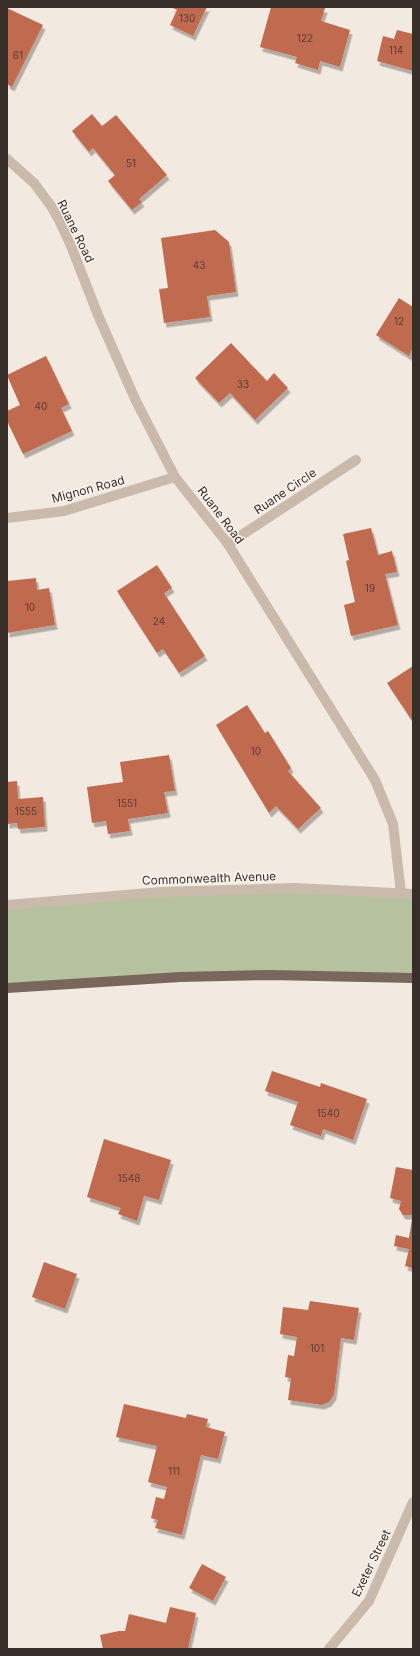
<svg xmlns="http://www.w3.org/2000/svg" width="420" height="1656" font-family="Inter,sans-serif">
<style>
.green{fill:#b6c1a0}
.building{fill:#c06b50;filter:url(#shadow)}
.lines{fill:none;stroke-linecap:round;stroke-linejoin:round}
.minor{stroke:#cabaac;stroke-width:10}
.major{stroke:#79665d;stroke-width:10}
.labels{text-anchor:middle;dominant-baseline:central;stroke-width:3;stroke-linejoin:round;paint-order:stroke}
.number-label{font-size:10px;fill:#5a3e34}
.street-label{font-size:12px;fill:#382f2b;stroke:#faf3ec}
</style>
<defs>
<filter id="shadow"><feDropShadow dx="2.5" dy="4.5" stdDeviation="0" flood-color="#0004"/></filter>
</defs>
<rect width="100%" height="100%" fill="#f2e9e0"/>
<path class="green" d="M 161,892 L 413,894 L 413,978 L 348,975 L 7,988 L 7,905 Z"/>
<g class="building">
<path d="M 171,7 L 207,7 L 193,36 L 170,25 L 177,10 Z"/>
<path d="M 271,7 L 325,8 L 321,21 L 350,30 L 340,67 L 320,61 L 318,70 L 295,63 L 297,57 L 260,47 Z"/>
<path d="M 7,8 L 43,25 L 12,87 L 7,84 Z"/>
<path d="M 397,30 L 413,34 L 413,71 L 377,61 L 383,36 L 394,39 Z"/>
<path d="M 92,114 L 102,126 L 116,115 L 167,175 L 139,199 L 142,202 L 132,210 L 108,181 L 115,175 L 93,148 L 89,152 L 72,131 Z"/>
<path d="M 215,230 L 229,242 L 236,292 L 207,296 L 210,317 L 164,323 L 159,289 L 168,288 L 161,238 Z"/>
<path d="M 399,298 L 413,307 L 413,348 L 409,356 L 376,335 Z"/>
<path d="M 231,343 L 267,381 L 274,373 L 288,388 L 255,420 L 230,393 L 219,403 L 195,378 Z"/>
<path d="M 46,356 L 69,404 L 61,408 L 72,431 L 23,454 L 7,421 L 7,411 L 20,405 L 7,375 Z"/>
<path d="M 371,528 L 378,555 L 392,551 L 397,572 L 385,574 L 398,625 L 351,636 L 344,605 L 355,602 L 346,561 L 349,560 L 343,534 Z"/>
<path d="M 157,565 L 172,588 L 164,593 L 205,656 L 179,673 L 163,649 L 157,653 L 117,591 Z"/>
<path d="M 36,578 L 37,590 L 49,588 L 55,625 L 7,633 L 7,581 Z"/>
<path d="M 413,666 L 413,722 L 387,683 Z"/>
<path d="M 247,705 L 265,733 L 268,731 L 291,768 L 288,771 L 321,808 L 298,829 L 276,806 L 269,813 L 216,725 Z"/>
<path d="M 169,755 L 175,791 L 164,792 L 168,813 L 128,819 L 130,831 L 108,834 L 106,821 L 92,823 L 87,787 L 123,782 L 120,762 Z"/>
<path d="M 17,781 L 18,799 L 43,797 L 45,827 L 18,829 L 17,823 L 7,824 L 7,782 Z"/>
<path d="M 272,1071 L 320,1087 L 321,1083 L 367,1099 L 353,1140 L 323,1129 L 321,1136 L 290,1125 L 298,1102 L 265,1091 Z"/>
<path d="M 104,1139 L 171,1160 L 159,1200 L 144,1196 L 137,1221 L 118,1214 L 121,1208 L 87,1197 Z"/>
<path d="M 396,1167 L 413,1170 L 413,1215 L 403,1215 L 399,1209 L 401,1201 L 390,1198 Z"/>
<path d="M 412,1219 L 413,1219 L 413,1268 L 405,1266 L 409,1249 L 394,1246 L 396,1235 L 409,1238 Z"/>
<path d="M 44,1262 L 77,1274 L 65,1309 L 32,1297 Z"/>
<path d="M 310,1301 L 359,1308 L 354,1340 L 341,1338 L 334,1395 L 329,1402 L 322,1405 L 288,1400 L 291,1378 L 285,1377 L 288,1355 L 294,1356 L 297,1337 L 280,1334 L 283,1307 L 308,1310 Z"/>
<path d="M 124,1404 L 186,1418 L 187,1414 L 208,1419 L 206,1427 L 225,1432 L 218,1459 L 201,1455 L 182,1535 L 155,1528 L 158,1520 L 151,1518 L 156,1497 L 164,1499 L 167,1487 L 148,1482 L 157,1446 L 116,1437 Z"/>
<path d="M 202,1564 L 226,1577 L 213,1601 L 189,1588 Z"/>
<path d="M 170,1607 L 196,1613 L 188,1649 L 103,1649 L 100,1635 L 119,1631 L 125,1631 L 129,1614 L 166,1623 Z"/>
</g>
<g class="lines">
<g class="minor">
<path d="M 7,159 L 34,183 L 51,206 L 59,220 L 71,246 L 98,315 L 135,399 L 175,477 L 228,544 L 375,780 L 393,824 L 401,893"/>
<path d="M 7,518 L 64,511 L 175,477"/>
<path d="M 228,544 L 356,460"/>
<path d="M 7,905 L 161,892 L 295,888 L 413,894"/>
<path d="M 329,1649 L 369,1601 L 413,1502"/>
</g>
<path class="major" d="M 7,988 L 180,977 L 269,975 L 413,978"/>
</g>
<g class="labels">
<g class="number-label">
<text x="187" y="18">130</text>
<text x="305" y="38">122</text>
<text x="396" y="50">114</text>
<text x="18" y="55">61</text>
<text x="131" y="163">51</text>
<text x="199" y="265">43</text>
<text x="399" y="321">12</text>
<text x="243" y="384">33</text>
<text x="41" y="406">40</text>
<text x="370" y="588">19</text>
<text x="30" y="607">10</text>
<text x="159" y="621">24</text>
<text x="256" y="751">10</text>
<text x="127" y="803">1551</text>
<text x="26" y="811">1555</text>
<text x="328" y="1113">1540</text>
<text x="129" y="1178">1548</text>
<text x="317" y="1348">101</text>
<text x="174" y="1471">111</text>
</g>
<g class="street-label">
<text transform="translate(76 231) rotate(64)">Ruane Road</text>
<text transform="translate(88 489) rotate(-15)">Mignon Road</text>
<text transform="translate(285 491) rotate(-34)">Ruane Circle</text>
<text transform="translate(221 515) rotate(53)">Ruane Road</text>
<text transform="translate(209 878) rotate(-2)">Commonwealth Avenue</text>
<text transform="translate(371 1563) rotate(-64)">Exeter Street</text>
</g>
</g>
<rect width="420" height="1656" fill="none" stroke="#382f2b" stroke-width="16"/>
</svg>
